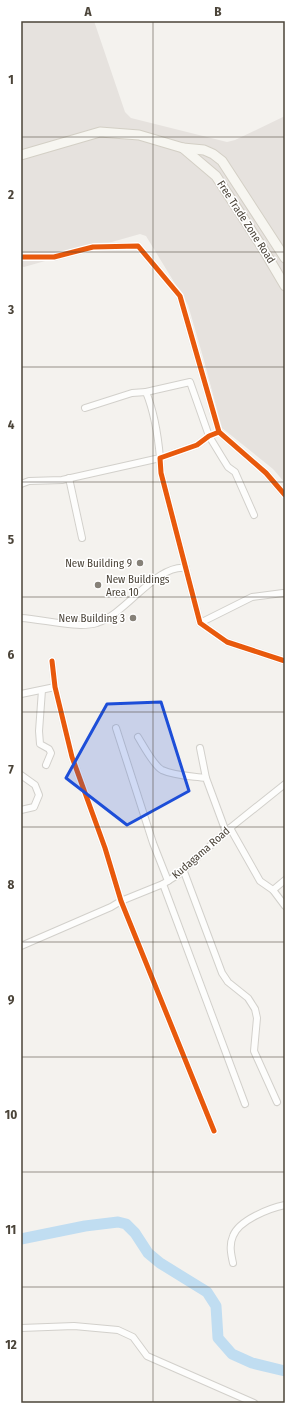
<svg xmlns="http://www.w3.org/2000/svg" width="306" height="1424" font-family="'Fira Sans Condensed',sans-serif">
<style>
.industrial{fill:#e6e2de}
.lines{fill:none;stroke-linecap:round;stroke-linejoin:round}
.river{stroke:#c0ddf1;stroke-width:11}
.street-casing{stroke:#d2d0cb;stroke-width:8}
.secondary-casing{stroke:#d3cfc5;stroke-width:11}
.street{stroke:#fdfdfc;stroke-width:6}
.secondary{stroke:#f7f6f1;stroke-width:9}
.cycleway-casing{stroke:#fff;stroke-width:8}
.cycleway{stroke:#e8590c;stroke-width:5}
.marked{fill:#1d4ed8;fill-opacity:0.2;stroke:#1d4ed8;stroke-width:3;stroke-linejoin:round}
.grid{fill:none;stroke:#4b4439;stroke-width:1;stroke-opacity:0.55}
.poi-dot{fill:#868178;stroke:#fff;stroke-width:1.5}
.labels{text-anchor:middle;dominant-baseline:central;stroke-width:3;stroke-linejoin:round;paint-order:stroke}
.street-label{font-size:11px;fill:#4b4439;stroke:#fff}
.poi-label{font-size:11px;fill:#4b4439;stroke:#fff;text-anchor:end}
.neatline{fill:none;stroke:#4b4439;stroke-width:1.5}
.grid-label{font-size:13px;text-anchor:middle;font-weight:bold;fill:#4b4439}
</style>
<rect width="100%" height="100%" fill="#f4f2ee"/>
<path class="industrial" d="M 21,21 L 94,21 L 125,112 L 131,118 L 227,142 L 235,140 L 285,116 L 285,483 L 273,469 L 222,428 L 203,357 L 188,305 L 146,236 L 140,234 L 24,267 L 21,266 Z"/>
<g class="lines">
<path class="river" d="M 21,1239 L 85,1226 L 118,1222 L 126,1224 L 135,1233 L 148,1253 L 160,1263 L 207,1292 L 216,1306 L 218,1338 L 232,1354 L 252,1363 L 285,1371"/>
<defs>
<g id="street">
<path d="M 21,257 L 54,257 L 93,247 L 138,246 L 180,296 L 219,432 L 266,473 L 285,495"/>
<path d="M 146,392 L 190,382 L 209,436 L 223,459 L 228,467 L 235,472 L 254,515"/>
<path d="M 219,432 L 209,436 L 197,445 L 160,458 L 161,473 L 200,623 L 227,642 L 285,661"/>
<path d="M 69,478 L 82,538"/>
<path d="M 21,484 L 29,481 L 62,480 L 160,458 C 158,435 155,414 146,392 L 132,393 L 85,408"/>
<path d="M 21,618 C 43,619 76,629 97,623 C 126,614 156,564 186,568"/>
<path d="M 200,623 L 252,597 L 283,593"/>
<path d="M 52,661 L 55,687 L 72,757 L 105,848 L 121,901 L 214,1131"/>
<path d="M 42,690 L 39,731 L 40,744 L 49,749 L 51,753 L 46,765"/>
<path d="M 21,694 L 55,687"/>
<path d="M 116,728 L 153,843 L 168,881"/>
<path d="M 138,737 C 143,745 154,766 162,770 C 175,776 192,776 206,778 L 226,832"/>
<path d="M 200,748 L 206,778"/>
<path d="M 21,775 L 35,785 L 39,795 L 34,807 L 21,810"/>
<path d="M 230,828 L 260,881 L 273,890 L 285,906"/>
<path d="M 183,869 L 222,973 L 228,982 L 248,998 L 255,1009 L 257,1018 L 254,1051 L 277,1102"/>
<path d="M 163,884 L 245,1104"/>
<path d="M 273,890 L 285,880"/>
<path d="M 21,946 L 111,907 L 121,901 L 163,884 L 179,874 L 230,828 L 285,784"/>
<path d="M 233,1263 C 231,1254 229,1245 233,1236 C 239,1220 270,1208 285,1205"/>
<path d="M 21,1328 L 74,1326 L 118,1330 L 133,1337 L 147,1356 L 254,1403"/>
</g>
<g id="secondary">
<path d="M 183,148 L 216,176 L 262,247 L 285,286"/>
<path d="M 21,155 L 100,132 L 139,135 L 183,148 L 204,150 L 213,154 L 222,161 L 285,258"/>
</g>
</defs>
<use href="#street" class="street-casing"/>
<use href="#secondary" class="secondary-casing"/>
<use href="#street" class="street"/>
<use href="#secondary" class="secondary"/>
<defs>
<g id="cycleway">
<path d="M 21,257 L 54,257 L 93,247 L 138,246 L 180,296 L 219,432 L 266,473 L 285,495"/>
<path d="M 219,432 L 209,436 L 197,445 L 160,458 L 161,473 L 200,623 L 227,642 L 285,661"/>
<path d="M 52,661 L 55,687 L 72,757 L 105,848 L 121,901 L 214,1131"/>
</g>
</defs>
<use href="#cycleway" class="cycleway-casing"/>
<use href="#cycleway" class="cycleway"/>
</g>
<path class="marked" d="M 161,702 L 189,791 L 127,825 L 66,778 L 107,704 Z"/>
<path class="grid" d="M 153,21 L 153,1403M 21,137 L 285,137M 21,252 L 285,252M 21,367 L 285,367M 21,482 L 285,482M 21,597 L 285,597M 21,712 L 285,712M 21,827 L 285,827M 21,942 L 285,942M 21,1057 L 285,1057M 21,1172 L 285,1172M 21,1287 L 285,1287"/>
<g class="poi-dot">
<circle cx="140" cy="563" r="4"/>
<circle cx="98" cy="585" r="4"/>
<circle cx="133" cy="618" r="4"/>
</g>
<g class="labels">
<g class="street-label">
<text transform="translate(246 222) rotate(57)">Free Trade Zone Road</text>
<text transform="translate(201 853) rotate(-41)">Kudagama Road</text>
</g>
<g class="poi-label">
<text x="132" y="563">New Building 9</text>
<text x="106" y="579" text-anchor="start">New Buildings<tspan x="106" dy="13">Area 10</tspan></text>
<text x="125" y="618">New Building 3</text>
</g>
</g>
<rect width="306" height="1424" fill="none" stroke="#ffffff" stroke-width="44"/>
<rect x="22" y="22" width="262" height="1380" class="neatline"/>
<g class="grid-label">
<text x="88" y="16">A</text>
<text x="218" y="16">B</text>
<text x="11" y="84">1</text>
<text x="11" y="199">2</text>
<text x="11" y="314">3</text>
<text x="11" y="429">4</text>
<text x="11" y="544">5</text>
<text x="11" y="659">6</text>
<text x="11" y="774">7</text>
<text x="11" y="889">8</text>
<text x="11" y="1004">9</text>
<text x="11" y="1119">10</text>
<text x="11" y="1234">11</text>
<text x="11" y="1349">12</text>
</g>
</svg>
